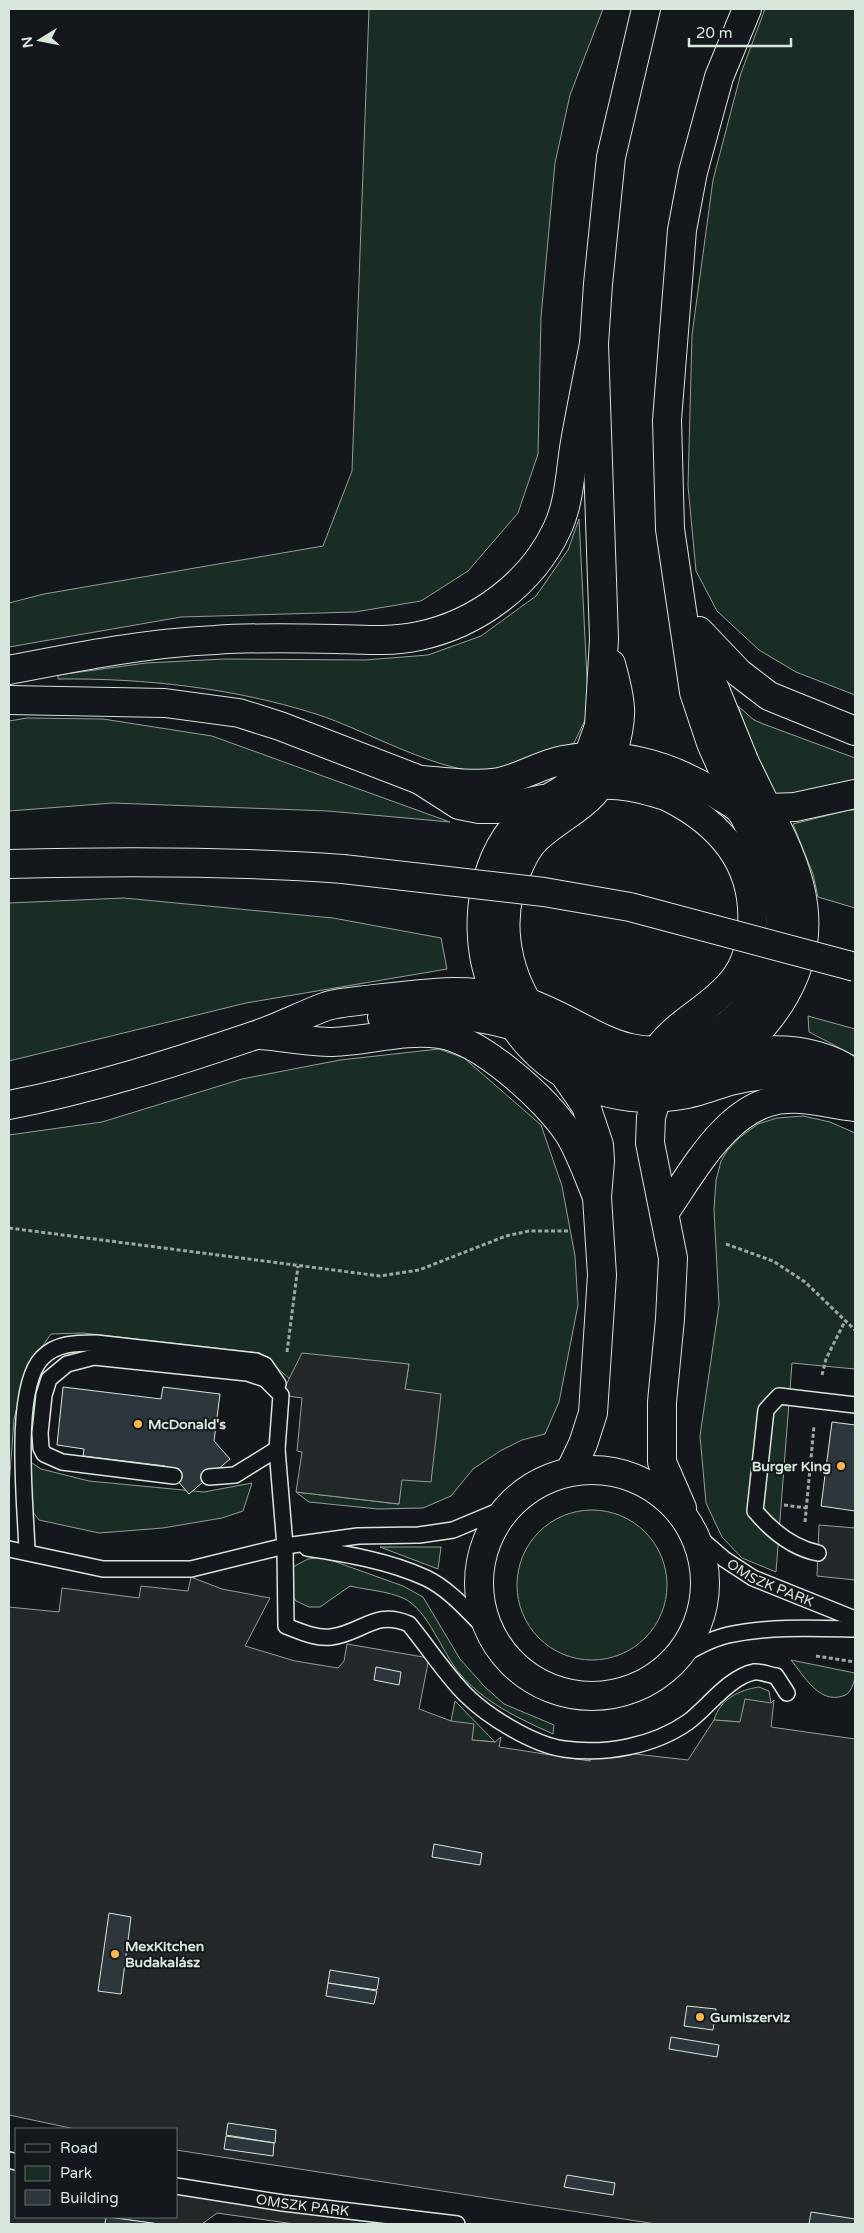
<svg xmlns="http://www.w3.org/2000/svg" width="864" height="2233" font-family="'Varela Round',sans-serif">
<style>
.green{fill:#1a2d24;stroke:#939e99}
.parking{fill:#24282b;stroke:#939e99}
.building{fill:#2c363c;stroke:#d8e6dc}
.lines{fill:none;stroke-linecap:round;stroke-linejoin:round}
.service-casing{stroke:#d8e6dc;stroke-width:18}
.minor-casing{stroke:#d8e6dc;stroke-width:30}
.primary-casing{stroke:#d8e6dc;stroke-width:30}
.trunk-casing{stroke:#d8e6dc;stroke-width:30}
.path{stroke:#9da8a2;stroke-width:3;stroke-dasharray:4 2.5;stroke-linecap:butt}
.service{stroke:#14181c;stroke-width:15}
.minor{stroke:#14181c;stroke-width:28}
.primary{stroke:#14181c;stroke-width:28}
.trunk{stroke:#14181c;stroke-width:28}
.primary-bridge-casing{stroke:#d8e6dc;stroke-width:30;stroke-linecap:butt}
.primary-bridge{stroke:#14181c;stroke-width:28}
.poi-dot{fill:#ffb74d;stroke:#14181c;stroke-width:2}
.labels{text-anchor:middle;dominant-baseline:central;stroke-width:4;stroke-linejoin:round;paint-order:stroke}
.poi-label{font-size:14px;font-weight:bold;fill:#d8e6dc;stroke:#14181c;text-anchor:start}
.street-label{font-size:14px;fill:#d8e6dc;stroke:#14181c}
</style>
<rect width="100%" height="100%" fill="#14181c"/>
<g class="green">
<path d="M 369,9 L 603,9 L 570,95 L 555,163 L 541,317 L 538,454 L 518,513 L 468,571 L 421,601 L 355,612 L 181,617 L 9,647 L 9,603 L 44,594 L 323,546 L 352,471 Z"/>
<path d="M 765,9 L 855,9 L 855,695 L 796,672 L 759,650 L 717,611 L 696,571 L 688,486 L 692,335 L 713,180 L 741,73 Z"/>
<path d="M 579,519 L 588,698 L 586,718 L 574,743 C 552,750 512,768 491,771 C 443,776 364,729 316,714 C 234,688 144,678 58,679 L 58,675 L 146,663 L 224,659 L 365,660 L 428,655 L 481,636 L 536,596 L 568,550 Z"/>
<path d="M 738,706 L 754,720 L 766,725 L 855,758 L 855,780 L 804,792 L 776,796 L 750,739 Z"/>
<path d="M 27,718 L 103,719 L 212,736 L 450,822 L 328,811 L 113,803 L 9,811 L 9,721 Z"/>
<path d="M 849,810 L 855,810 L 855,908 L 818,897 L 813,874 L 793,824 Z"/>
<path d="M 124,898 L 333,918 L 441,938 L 447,969 L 246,1003 L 9,1061 L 9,903 Z"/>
<path d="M 808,1016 L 855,1029 L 855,1056 L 809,1032 Z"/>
<path d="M 439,1049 L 464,1058 L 541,1125 L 562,1186 L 575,1256 L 578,1305 L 559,1402 L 545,1434 L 522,1440 L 500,1451 L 473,1469 L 451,1496 L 423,1508 L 378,1509 L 309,1502 L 296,1492 L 399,1504 L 405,1389 L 409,1364 L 291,1380 L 260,1353 L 83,1333 L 51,1334 L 27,1368 L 14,1419 L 9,1487 L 9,1135 L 102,1122 L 242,1079 L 340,1060 Z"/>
<path d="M 803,1116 L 830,1122 L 855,1133 L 855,1369 L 792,1363 L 776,1572 L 742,1558 L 722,1537 L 706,1503 L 700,1436 L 719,1305 L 714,1210 L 716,1180 L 721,1161 L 727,1151 L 739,1138 L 758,1124 L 777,1118 Z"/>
<path d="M 29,1461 L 41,1469 L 89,1481 L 204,1492 L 252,1483 L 243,1511 L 222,1518 L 163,1528 L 99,1533 L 39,1520 L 25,1502 Z"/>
<circle cx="592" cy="1585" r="75"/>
<path d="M 380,1547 L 441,1547 L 438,1569 Z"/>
<path d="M 322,1557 L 403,1586 L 423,1597 L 460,1659 L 484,1686 L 504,1704 L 554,1725 L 553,1734 C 518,1718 485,1703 460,1674 C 442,1653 428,1609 403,1598 C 387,1591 367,1590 350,1586 L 320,1607 L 309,1607 L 296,1601 L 289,1589 L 291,1568 L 308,1559 Z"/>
<path d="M 791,1660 L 855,1673 C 855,1682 851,1694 843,1696 C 819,1704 804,1676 791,1660 Z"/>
<path d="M 759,1687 L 769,1691 L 771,1703 L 740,1722 L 714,1720 C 720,1699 739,1690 759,1687 Z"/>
<path d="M 455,1701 L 495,1742 L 472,1740 L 451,1721 Z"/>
</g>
<g class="parking">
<path d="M 302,1353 L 409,1364 L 405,1389 L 441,1394 L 431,1482 L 402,1480 L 399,1504 L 296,1492 L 302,1452 L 297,1451 L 302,1398 L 281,1395 Z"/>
<path d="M 819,1525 L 855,1528 L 855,1580 L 817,1576 Z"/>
<path d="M 191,1577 L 222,1589 L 270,1598 L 245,1646 L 295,1661 L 338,1668 L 344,1661 L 347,1644 L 429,1658 L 419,1709 L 451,1721 L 474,1724 L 472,1740 L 495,1742 L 501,1737 L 499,1747 L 590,1761 L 591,1749 L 688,1760 L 714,1720 L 740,1722 L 745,1699 L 771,1703 L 774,1700 L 771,1727 L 855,1739 L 855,2224 L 656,2224 L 176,2150 L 176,2129 L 75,2129 L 9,2115 L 9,1607 L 59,1612 L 62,1588 L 139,1598 L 141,1586 L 188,1591 Z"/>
<path d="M 9,2164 L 16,2165 L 16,2217 L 106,2217 L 105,2224 L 9,2224 Z"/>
<path d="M 176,2189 L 415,2224 L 294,2224 L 217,2213 L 202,2224 L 159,2224 L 108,2217 L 176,2217 Z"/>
</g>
<g class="building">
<path d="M 63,1387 L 161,1399 L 163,1387 L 220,1394 L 214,1441 L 230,1459 L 189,1494 L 165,1466 L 83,1456 L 84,1449 L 57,1445 Z"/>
<path d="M 832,1422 L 855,1425 L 855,1511 L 821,1506 Z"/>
<path d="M 376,1667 L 401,1672 L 399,1685 L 374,1680 Z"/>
<path d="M 434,1844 L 482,1853 L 480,1865 L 432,1857 Z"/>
<path d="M 109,1913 L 131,1917 L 121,1994 L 98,1991 Z"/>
<path d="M 330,1970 L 379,1978 L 377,1990 L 328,1983 Z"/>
<path d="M 328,1983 L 377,1991 L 374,2004 L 326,1996 Z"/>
<path d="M 687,2006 L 716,2009 L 713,2030 L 684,2026 Z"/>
<path d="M 671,2037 L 719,2045 L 717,2057 L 669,2049 Z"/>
<path d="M 228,2123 L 276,2130 L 275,2143 L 226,2135 Z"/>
<path d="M 226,2136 L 274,2143 L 273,2156 L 224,2149 Z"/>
<path d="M 567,2175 L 615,2183 L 613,2195 L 564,2187 Z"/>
<path d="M 811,2212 L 855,2219 L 855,2224 L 809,2224 Z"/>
<path d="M 106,2217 L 108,2217 L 159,2224 L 105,2224 Z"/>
</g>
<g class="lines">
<defs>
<g id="service">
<path d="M 174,1476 L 62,1462 L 44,1454 L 41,1448 L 40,1433 L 44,1395 L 49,1379 L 67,1364 L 94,1357 L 247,1373 L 265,1379 L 281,1395 L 277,1449 L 285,1546 L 286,1626 C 299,1631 316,1639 331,1637 C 363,1633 375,1609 409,1624 C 428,1647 445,1674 466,1695 C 488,1717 534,1745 564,1749 C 605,1755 654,1746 688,1722 C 707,1708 729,1677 754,1672 C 760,1671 769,1675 776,1676 L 787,1693"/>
<path d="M 209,1477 L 235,1475 L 277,1449"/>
<path id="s1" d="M 694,1533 L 724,1559 L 753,1578 L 855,1619"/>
<path d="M 307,1548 C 347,1554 389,1561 426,1578 C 451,1590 470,1614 490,1633"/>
<path d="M 9,1549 L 103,1569 L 191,1569 L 285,1546 L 358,1536 L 419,1535 L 453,1530 L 508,1507"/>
<path d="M 27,1551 C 26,1510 12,1388 42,1358 C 56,1343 76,1343 96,1343 L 256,1361 L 265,1365 L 278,1384"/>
<path d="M 818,1553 C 793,1548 771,1530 755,1511 L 766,1410 L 779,1396 L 855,1405"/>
<path d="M 679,1657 C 695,1648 711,1639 728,1635 C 770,1626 813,1628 855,1629"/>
<path d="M 9,2160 L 16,2162"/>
<path id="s2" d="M 176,2186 L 283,2203 L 457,2224"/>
</g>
<g id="minor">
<path d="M 566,1077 L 586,1106 L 599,1145 L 600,1161 L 597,1197 L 602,1275 L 593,1413 L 583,1444 L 570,1471"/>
<path d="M 657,1097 L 651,1117 L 650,1143 L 673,1258 L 670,1319 L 662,1402 L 662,1462 L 682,1508"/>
<circle cx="592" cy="1583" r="113"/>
</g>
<g id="primary">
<path d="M 9,700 L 165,703 L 239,713 L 280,726 L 420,780 L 459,805 L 479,809 L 496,809 L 543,799"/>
<path d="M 588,757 C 582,768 575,779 566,787 C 557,795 546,798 537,805 C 519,819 504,837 495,858 C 476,903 477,957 499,1001 C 536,1074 606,1110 687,1094 C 702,1091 716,1085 730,1081 C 748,1076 768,1074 786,1075 C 811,1075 833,1084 855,1093"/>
<path d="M 586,786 C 624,781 649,791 685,802"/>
<path d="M 745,809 L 795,807 L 855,794"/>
<path d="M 9,864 C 120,861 232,861 343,869"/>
<path d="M 534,1013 C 504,969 495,913 520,864 C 524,855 529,846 536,839 C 567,810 601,804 612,756"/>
<path d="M 382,1017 C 436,1011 491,1014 542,1036 C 578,1052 603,1072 644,1075 C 675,1077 703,1063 732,1056 C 773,1045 820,1049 855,1074"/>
<path d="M 261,1035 C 285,1037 309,1042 333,1042 C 368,1041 404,1029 439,1034 C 481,1040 546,1099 569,1134 C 581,1154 588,1175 597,1197"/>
<path d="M 729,1054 C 751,1042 766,1024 780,1003 C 823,936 803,874 768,810"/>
<path d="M 653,1056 C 673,1023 710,1010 733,981 C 746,965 751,945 752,925 C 756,864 720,823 668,797"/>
<path d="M 9,1105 C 92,1089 173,1063 253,1036 C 278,1028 302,1015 327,1006 C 342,1002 359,1001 374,999 C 400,996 427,993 453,992 C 478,992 502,995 526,1002 C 588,1023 623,1069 695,1043 C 738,1027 773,983 779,938 C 784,897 773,871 754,836 C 749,827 745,814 738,808 C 731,802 722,798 715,793 C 668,764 618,750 563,760 C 538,765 518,780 493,783 C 469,786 444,781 420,780"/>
<path d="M 665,1212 C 694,1170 730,1101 787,1099 C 810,1097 832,1105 855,1107"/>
</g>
<g id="trunk">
<path d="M 699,631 L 739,673 L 769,696 L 855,731"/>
<path d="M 697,645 L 745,763 L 768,810"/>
<path d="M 611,664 C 622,704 624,716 612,756"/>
<path d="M 9,670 C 76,657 146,643 215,640 C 255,637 296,638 337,639 C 364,640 392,642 419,636 C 477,624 532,583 557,529 C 569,504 570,475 574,448 C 580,413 587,379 594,344"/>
<path d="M 588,757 L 599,726 L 604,639 L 594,344 L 598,284 L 611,157 L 646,9"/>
<path d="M 740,809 L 711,743 L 694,692 L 670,529 L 667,420 L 682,230 L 693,172 L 719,77 L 747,9"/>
</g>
</defs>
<use href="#service" class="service-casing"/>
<use href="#minor" class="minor-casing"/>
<use href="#primary" class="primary-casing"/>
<use href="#trunk" class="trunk-casing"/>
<g class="path">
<path d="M 9,1228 L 380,1276 L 419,1270 L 506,1236 L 529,1231 L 568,1231"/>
<path d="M 726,1244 L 773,1261 L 805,1282 L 855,1330"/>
<path d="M 287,1352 L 298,1266"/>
<path d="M 822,1375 L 826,1359 L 845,1321"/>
<path d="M 784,1505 L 806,1508"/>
<path d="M 805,1522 L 814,1426"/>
<path d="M 816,1656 L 855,1662"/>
</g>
<use href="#service" class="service"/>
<use href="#minor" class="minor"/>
<use href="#primary" class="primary"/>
<use href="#trunk" class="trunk"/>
<defs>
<path id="primary-bridge" d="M 343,869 L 544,892 L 630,907 L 855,967"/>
</defs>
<use href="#primary-bridge" class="primary-bridge-casing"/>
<use href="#primary-bridge" class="primary-bridge"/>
</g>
<g class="poi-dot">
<circle cx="138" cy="1424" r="5"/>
<circle cx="841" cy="1466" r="5"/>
<circle cx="115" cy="1954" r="5"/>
<circle cx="700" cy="2017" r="5"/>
</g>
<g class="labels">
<g class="poi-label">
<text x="148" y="1424">McDonald's</text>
<text x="831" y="1466" text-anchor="end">Burger King</text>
<text x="125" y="1946">MexKitchen<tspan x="125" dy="16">Budakalász</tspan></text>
<text x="710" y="2017">Gumiszerviz</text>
</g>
<g class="street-label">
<text stroke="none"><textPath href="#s1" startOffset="92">OMSZK PARK</textPath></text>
<text stroke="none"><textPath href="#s2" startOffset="128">OMSZK PARK</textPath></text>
</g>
</g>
<rect width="864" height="2233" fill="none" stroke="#d8e6dc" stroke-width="20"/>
<rect x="15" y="2128" width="162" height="90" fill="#14181c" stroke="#626a69"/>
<rect x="25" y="2144" width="25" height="8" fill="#14181c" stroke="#626a69"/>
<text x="60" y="2153" font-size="15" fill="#d8e6dc">Road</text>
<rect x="25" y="2166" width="25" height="15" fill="#1a2d24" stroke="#626a69"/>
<text x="60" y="2178" font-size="15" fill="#d8e6dc">Park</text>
<rect x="25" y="2190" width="25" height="15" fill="#2c363c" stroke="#626a69"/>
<text x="60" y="2203" font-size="15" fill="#d8e6dc">Building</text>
<g transform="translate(40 40) rotate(260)" stroke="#14181c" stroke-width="4" paint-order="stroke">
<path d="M0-4L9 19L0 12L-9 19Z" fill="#d8e6dc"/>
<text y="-8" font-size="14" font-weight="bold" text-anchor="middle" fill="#d8e6dc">N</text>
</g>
<path d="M689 38v8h102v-8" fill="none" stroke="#d8e6dc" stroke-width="2.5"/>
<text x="696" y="38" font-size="15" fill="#d8e6dc" stroke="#14181c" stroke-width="4" paint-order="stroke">20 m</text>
</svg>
